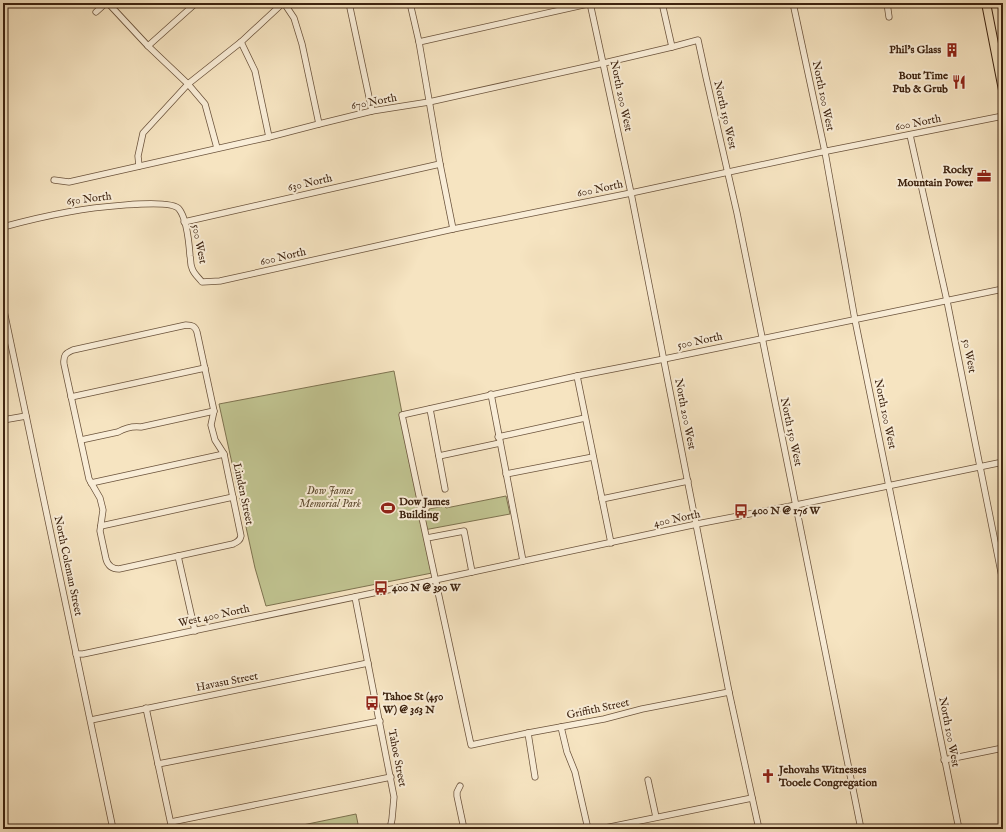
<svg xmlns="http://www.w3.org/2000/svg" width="1006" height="832" font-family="'IM FELL English',serif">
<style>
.green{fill:#c0c390;stroke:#7e7350}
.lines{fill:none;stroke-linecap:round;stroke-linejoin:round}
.minor-casing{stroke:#6b533c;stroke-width:7}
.highway-casing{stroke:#3d2310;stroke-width:10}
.minor{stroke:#f9edd7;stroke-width:5.5}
.highway{stroke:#f6e4c1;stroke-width:8}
.labels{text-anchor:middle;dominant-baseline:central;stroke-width:4;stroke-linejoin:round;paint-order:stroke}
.poi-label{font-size:11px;font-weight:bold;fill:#3d2310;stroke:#f9edd7;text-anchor:start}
.street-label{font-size:11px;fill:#3d2310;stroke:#f9edd7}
.park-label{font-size:11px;font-style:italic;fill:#5e4b30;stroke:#f9edd7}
</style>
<rect width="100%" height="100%" fill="#f6e4c1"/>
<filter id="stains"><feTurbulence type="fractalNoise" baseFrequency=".005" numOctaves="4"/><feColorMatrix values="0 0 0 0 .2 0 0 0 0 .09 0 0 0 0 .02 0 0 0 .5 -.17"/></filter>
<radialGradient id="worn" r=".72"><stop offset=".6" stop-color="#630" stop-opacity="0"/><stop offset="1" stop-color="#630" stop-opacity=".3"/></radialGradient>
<g class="green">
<path d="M 394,371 L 421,513 L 429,511 L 429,509 L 445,506 L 446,508 L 506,496 L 510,514 L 424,530 L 432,573 L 266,606 L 255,568 L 219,404 Z"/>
<path d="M 356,814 L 359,829 L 298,829 L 298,826 Z"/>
</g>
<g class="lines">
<defs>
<g id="minor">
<path d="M 108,3 L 148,46 L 188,84 L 205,104 L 217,148"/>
<path d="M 284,3 L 294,18 L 302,44 L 319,124"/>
<path d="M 349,3 L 372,111"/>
<path d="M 410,3 L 419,42 L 440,164 L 453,229"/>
<path d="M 590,3 L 631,193 L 729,692 L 759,829"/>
<path d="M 662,3 L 672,47"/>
<path d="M 793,3 L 825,152 L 855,320 L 959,829"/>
<path d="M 887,3 L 889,17"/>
<path d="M 96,12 L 106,3"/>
<path d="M 241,42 L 255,71 L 269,137"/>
<path d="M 419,42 L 592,3"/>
<path d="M 148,46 L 196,3"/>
<path d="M 910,135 L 947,301 L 1003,582"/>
<path d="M 139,166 L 138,156 L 143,133 L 188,84 L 241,42 L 283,3"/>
<path d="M 54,180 L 69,182 L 269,137 L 319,124 L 372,111 L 429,102 L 604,63 L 672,47 L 698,40 L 706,77 L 737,213 L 861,829"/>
<path d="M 184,222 L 440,164"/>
<path d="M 3,227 C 25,221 46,216 68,212 C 84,209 170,197 179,209 C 187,219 189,242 190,256 C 191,259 190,264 192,268 C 193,273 199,278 202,282 L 220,281 L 453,229 L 631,193 L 817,153 L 1003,116"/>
<path d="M 3,306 L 113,829"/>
<path d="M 186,325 C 192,325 195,326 197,332 L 214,411 L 211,425 L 215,440 L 224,454 L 241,536 C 240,541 237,542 233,544 L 119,569 C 112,569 108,566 106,559 L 100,531 L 103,510 L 100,498 L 89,479 L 64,364 C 63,355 66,353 73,350 Z"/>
<path d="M 577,376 L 611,543"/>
<path d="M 491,394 L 523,561"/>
<path d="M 71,397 L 205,368"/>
<path d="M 430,409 L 445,489"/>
<path d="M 3,420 L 26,416"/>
<path d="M 498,437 L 585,418"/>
<path d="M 81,440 L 118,432 C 125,428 133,426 141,427 L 214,411"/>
<path d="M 439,456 L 500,443"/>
<path d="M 506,474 L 593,457"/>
<path d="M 91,483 L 224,454"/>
<path d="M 602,499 L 688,481"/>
<path d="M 101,526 L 233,497"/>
<path d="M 427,538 L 464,531 L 472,572"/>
<path d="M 178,556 L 195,631"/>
<path d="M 355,597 L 394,797 L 392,819 L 390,829"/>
<path d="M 76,654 L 83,654 L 435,580 L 697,524 L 796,505 L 1003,462"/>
<path d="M 729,692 L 642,709 L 604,719 L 528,733 L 471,745 L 421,513 L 420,507 L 420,500 L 402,415 L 577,376 L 664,359 L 1003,289"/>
<path d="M 146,708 L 172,829"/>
<path d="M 91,720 L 368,663"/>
<path d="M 561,727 L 567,752 L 575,772 L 588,829"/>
<path d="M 528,733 L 535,777"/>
<path d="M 944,760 L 1003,748"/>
<path d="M 158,764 L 380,721"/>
<path d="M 648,780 L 656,817"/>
<path d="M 460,786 L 457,792 L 457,796 L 464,829"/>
<path d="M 171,822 L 391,777"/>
<path d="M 600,829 L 752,798"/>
</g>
<path id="highway" d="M 986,3 L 1003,90"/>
</defs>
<use href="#minor" class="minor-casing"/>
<use href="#highway" class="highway-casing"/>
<use href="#minor" class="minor"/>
<use href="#highway" class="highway"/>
</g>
<defs>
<symbol id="building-bare" viewBox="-9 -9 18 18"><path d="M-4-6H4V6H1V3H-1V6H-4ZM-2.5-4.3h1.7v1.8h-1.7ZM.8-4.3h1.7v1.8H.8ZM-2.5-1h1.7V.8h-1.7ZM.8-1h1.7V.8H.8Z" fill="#8f2418" stroke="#f9edd7" stroke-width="2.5" paint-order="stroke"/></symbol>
<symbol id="restaurant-bare" viewBox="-9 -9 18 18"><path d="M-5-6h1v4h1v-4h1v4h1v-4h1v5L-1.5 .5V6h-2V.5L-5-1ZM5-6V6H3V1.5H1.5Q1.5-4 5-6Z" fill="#8f2418" stroke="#f9edd7" stroke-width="2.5" paint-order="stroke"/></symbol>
<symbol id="office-bare" viewBox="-9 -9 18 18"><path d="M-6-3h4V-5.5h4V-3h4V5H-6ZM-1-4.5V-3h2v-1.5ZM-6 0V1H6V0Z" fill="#8f2418" stroke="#f9edd7" stroke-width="2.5" paint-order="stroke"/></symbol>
<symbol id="stadium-bare" viewBox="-9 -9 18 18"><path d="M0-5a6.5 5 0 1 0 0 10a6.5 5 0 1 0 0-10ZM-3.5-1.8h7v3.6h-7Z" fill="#8f2418" stroke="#f9edd7" stroke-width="2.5" paint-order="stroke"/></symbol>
<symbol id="bus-bare" viewBox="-9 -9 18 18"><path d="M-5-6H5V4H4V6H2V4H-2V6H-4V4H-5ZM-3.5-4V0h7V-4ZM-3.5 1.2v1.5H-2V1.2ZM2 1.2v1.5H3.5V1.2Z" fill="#8f2418" stroke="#f9edd7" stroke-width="2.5" paint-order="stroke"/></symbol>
<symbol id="church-bare" viewBox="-9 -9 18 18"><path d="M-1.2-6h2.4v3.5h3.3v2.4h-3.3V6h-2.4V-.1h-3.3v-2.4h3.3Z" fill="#8f2418" stroke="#f9edd7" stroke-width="2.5" paint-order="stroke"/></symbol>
</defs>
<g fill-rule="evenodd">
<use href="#building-bare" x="942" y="40" width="20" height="20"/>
<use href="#restaurant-bare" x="949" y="72" width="20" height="20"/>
<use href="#office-bare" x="974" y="166" width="20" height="20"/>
<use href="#stadium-bare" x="378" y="498" width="20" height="20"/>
<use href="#bus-bare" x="731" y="501" width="20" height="20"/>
<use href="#bus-bare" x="371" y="578" width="20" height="20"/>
<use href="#bus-bare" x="362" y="693" width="20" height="20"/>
<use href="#church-bare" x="758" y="766" width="20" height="20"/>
</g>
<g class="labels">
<g class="poi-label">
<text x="941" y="50" text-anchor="end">Phil's Glass</text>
<text x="948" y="76" text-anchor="end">Bout Time<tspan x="948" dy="13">Pub &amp; Grub</tspan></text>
<text x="973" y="170" text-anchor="end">Rocky<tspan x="973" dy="13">Mountain Power</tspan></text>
<text x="399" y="502">Dow James<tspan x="399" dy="13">Building</tspan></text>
<text x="752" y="511">400 N @ 176 W</text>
<text x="392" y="588">400 N @ 390 W</text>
<text x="383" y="697">Tahoe St (450<tspan x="383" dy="13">W) @ 363 N</tspan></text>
<text x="779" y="770">Jehovahs Witnesses<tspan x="779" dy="13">Tooele Congregation</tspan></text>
</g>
<g class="street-label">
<text transform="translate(621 96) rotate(78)">North 200 West</text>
<text transform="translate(823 96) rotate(78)">North 100 West</text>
<text transform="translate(374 102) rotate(-11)">670 North</text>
<text transform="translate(725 115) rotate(77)">North 150 West</text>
<text transform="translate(918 123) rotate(-11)">600 North</text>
<text transform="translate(310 183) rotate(-13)">630 North</text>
<text transform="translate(600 189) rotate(-12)">600 North</text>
<text transform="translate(89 199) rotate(-7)">650 North</text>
<text transform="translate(199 244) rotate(79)">500 West</text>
<text transform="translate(283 257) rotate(-13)">600 North</text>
<text transform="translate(700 341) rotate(-12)">500 North</text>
<text transform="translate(969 356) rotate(79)">50 West</text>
<text transform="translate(685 414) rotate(79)">North 200 West</text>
<text transform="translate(885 414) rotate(78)">North 100 West</text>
<text transform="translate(791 432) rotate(78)">North 150 West</text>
<text transform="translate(243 494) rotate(78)">Linden Street</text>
<text transform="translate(677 519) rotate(-12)">400 North</text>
<text transform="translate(68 566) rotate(78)">North Coleman Street</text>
<text transform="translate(214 616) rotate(-12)">West 400 North</text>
<text transform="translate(227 682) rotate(-11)">Havasu Street</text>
<text transform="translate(598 709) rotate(-12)">Griffith Street</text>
<text transform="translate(949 732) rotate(79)">North 100 West</text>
<text transform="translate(397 758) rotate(79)">Tahoe Street</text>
</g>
<g class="park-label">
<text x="330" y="491">Dow James<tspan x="330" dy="13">Memorial Park</tspan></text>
</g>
</g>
<rect width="1006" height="832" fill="none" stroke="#f6e4c1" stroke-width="16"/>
<rect x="4" y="4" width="998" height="824" fill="none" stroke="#3d2310" stroke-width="2"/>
<rect x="8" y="8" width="990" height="816" fill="none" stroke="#3d2310"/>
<rect width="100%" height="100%" filter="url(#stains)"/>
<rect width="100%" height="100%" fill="url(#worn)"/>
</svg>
